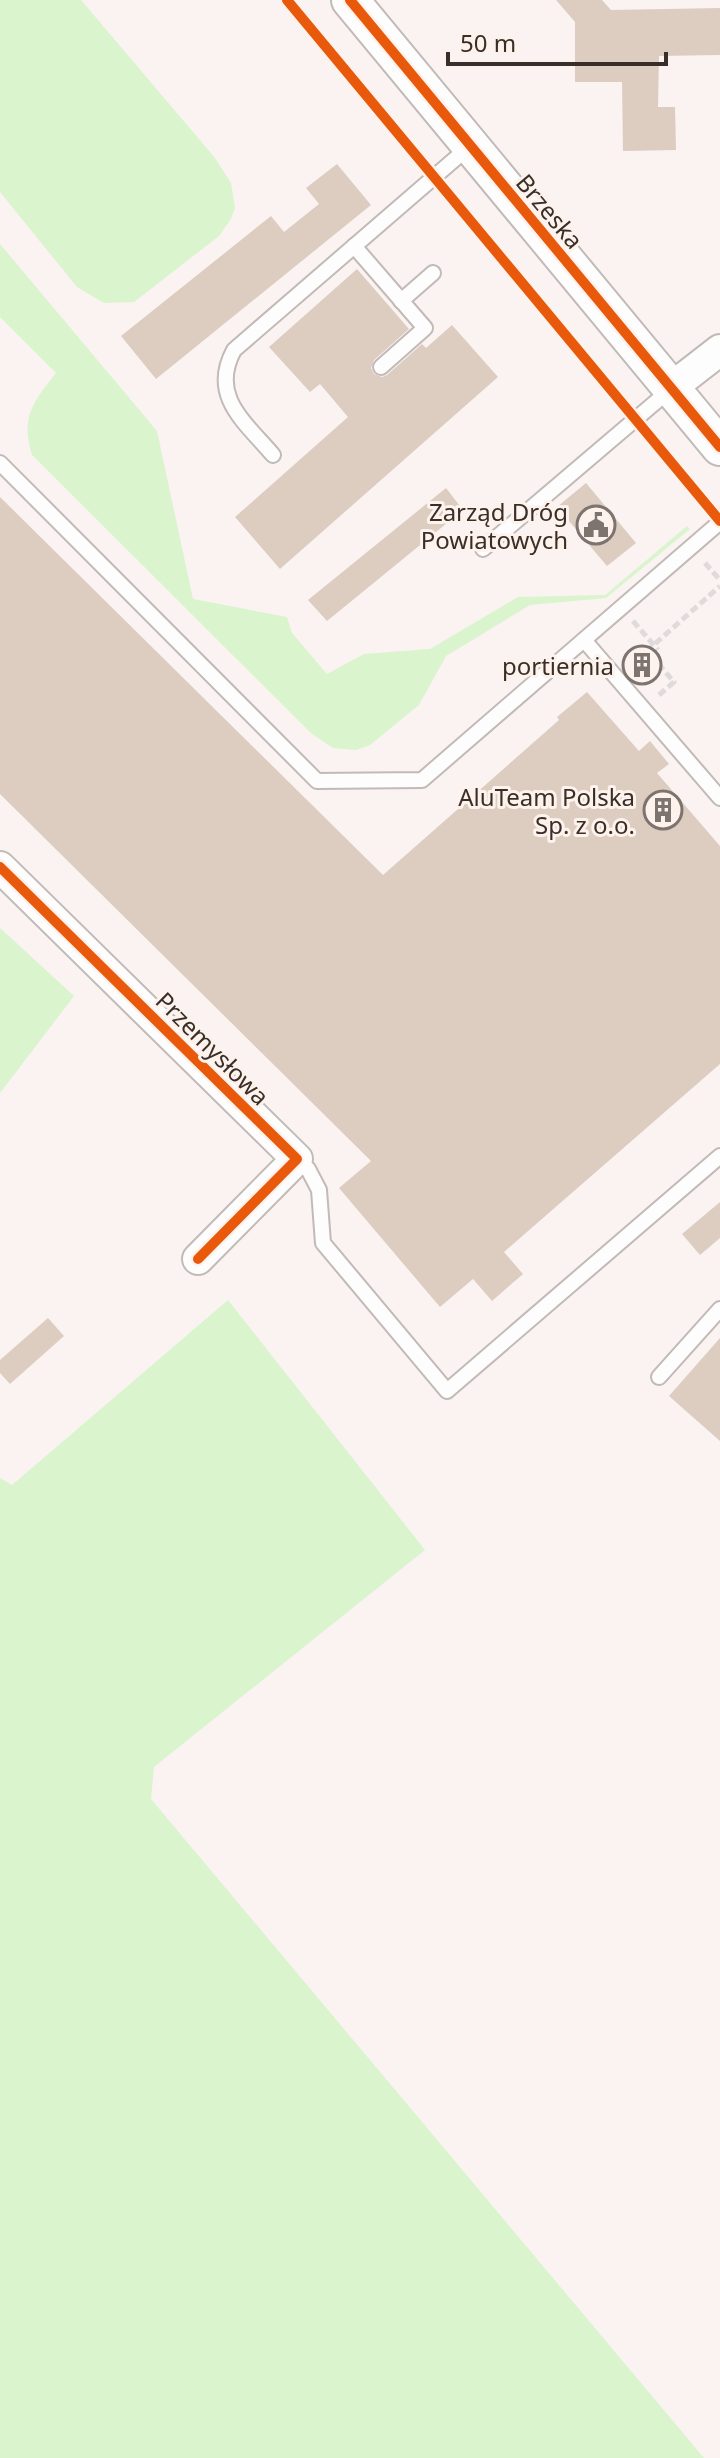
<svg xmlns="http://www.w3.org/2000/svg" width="720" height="2458" font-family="'Noto Sans',sans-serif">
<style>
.green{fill:#daf4ce}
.building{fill:#ddcdc1}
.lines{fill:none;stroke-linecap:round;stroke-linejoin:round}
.service-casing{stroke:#c2bab7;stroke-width:18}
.minor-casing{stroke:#c2bab7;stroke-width:34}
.tertiary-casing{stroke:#c2bab7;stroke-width:40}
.path{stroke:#dedbda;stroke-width:5;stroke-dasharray:8 4;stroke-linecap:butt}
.service{stroke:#fefdfd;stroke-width:14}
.minor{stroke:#fefdfd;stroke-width:30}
.tertiary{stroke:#fefdfd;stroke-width:36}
.cycleway-casing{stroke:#fef2ed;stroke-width:15}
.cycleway{stroke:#e8590c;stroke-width:10}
.labels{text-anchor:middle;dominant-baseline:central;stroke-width:6;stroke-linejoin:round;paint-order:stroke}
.street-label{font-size:24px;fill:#3a2e29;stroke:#fef2ed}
.poi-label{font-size:24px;fill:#3a2e29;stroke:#fef2ed;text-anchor:end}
</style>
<rect width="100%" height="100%" fill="#faf3f1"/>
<g class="green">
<path d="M 0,0 L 81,0 L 215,158 L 231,183 L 235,208 L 231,219 L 219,236 L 134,302 L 104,303 L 77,287 L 0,192 Z"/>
<path d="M 0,244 L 157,431 L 193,599 L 287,617 L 292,633 L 327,674 L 364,654 L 430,649 L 518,597 L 605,595 L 687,526 L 690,529 L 606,598 L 530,605 L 446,656 L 419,705 L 370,745 L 356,750 L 333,748 L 312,734 L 32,455 C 20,417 34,401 56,373 L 0,317 Z"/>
<path d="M 0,928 L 74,996 L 0,1093 Z"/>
<path d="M 228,1300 L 425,1550 L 154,1767 L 151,1799 L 704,2458 L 0,2458 L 0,1478 L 12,1485 Z"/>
</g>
<g class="building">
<path d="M 556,0 L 602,0 L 611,10 L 720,8 L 720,55 L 659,56 L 658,107 L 675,107 L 676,150 L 623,151 L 622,82 L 575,82 L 575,22 Z"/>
<path d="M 337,164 L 371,205 L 156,379 L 121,336 L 271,216 L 284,232 L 319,204 L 306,188 Z"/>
<path d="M 357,269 L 409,329 L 374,360 L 371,368 L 374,374 L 382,377 L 387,375 L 422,344 L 426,348 L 452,325 L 498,377 L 280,569 L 235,517 L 348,417 L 320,384 L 310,392 L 269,347 Z"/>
<path d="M 586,483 L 636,543 L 607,566 L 557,507 Z"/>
<path d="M 446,488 L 463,510 L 327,621 L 308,600 Z"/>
<path d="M 0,497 L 383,875 L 559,720 L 557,717 L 587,692 L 639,751 L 650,741 L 669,764 L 657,773 L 720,846 L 720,1064 L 504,1252 L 523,1274 L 492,1301 L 473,1279 L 440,1307 L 339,1188 L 371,1161 L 0,794 Z"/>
<path d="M 720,1202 L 720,1238 L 700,1255 L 682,1234 Z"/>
<path d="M 48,1318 L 64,1336 L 10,1384 L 0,1373 L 0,1360 Z"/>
<path d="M 720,1338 L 720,1441 L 669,1396 Z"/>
</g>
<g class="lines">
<defs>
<g id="service">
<path d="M 354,246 L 425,328 L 381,367"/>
<path d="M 401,301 L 433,273"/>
<path d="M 273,455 C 245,422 209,396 234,350 L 470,146"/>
<path d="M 0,463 L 317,781 L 422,780 L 720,522"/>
<path d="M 483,549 L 671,389"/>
<path d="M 584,640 L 720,798"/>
<path d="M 297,1159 L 308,1169 L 319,1190 L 323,1243 L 447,1391 L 720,1156"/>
<path d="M 659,1377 L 720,1309"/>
</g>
<g id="minor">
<path d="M 671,388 L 720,350"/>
<path d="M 0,867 L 297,1159 L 198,1259"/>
</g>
<path id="tertiary" d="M 350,0 L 720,447"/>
</defs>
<use href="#service" class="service-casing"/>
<use href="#minor" class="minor-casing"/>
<use href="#tertiary" class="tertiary-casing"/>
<g class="path">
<path d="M 705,563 L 720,580"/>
<path d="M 633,621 L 658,650"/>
<path d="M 659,695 L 674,682 L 647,651 L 720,586"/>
</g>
<use href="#service" class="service"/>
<use href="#minor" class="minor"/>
<use href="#tertiary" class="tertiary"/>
<defs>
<g id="cycleway">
<path d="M 287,0 L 720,521"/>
<path d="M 350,0 L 720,447"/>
<path d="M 0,867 L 297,1159 L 198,1259"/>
</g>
</defs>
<use href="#cycleway" class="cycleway-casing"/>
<use href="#cycleway" class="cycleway"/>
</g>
<defs>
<symbol id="civic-ring" viewBox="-11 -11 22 22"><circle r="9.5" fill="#fef2ed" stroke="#7d736f" stroke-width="1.5"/><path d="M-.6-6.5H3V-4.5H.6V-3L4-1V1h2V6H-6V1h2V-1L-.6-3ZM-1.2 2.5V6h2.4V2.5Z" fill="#7d736f"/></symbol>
<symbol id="building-ring" viewBox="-11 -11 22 22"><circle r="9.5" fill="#fef2ed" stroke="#7d736f" stroke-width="1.5"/><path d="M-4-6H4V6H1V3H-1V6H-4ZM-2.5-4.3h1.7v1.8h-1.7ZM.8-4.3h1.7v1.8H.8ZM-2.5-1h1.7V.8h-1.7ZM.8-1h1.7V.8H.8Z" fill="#7d736f"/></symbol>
</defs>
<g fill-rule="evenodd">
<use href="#civic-ring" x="574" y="503" width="44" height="44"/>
<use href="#building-ring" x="620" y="643" width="44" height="44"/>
<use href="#building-ring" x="641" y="788" width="44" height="44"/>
</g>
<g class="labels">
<g class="street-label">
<text transform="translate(550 211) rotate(50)">Brzeska</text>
<text transform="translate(213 1048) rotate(45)">Przemysłowa</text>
</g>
<g class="poi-label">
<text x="568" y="511">Zarząd Dróg<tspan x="568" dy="28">Powiatowych</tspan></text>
<text x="614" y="665">portiernia</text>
<text x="635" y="796">AluTeam Polska<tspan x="635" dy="28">Sp. z o.o.</tspan></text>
</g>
</g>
<path d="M448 52v12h218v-12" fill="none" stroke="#3a2e29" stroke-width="4"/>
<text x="460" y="52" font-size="24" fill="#3a2e29" stroke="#fef2ed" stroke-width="6" paint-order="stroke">50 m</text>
</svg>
